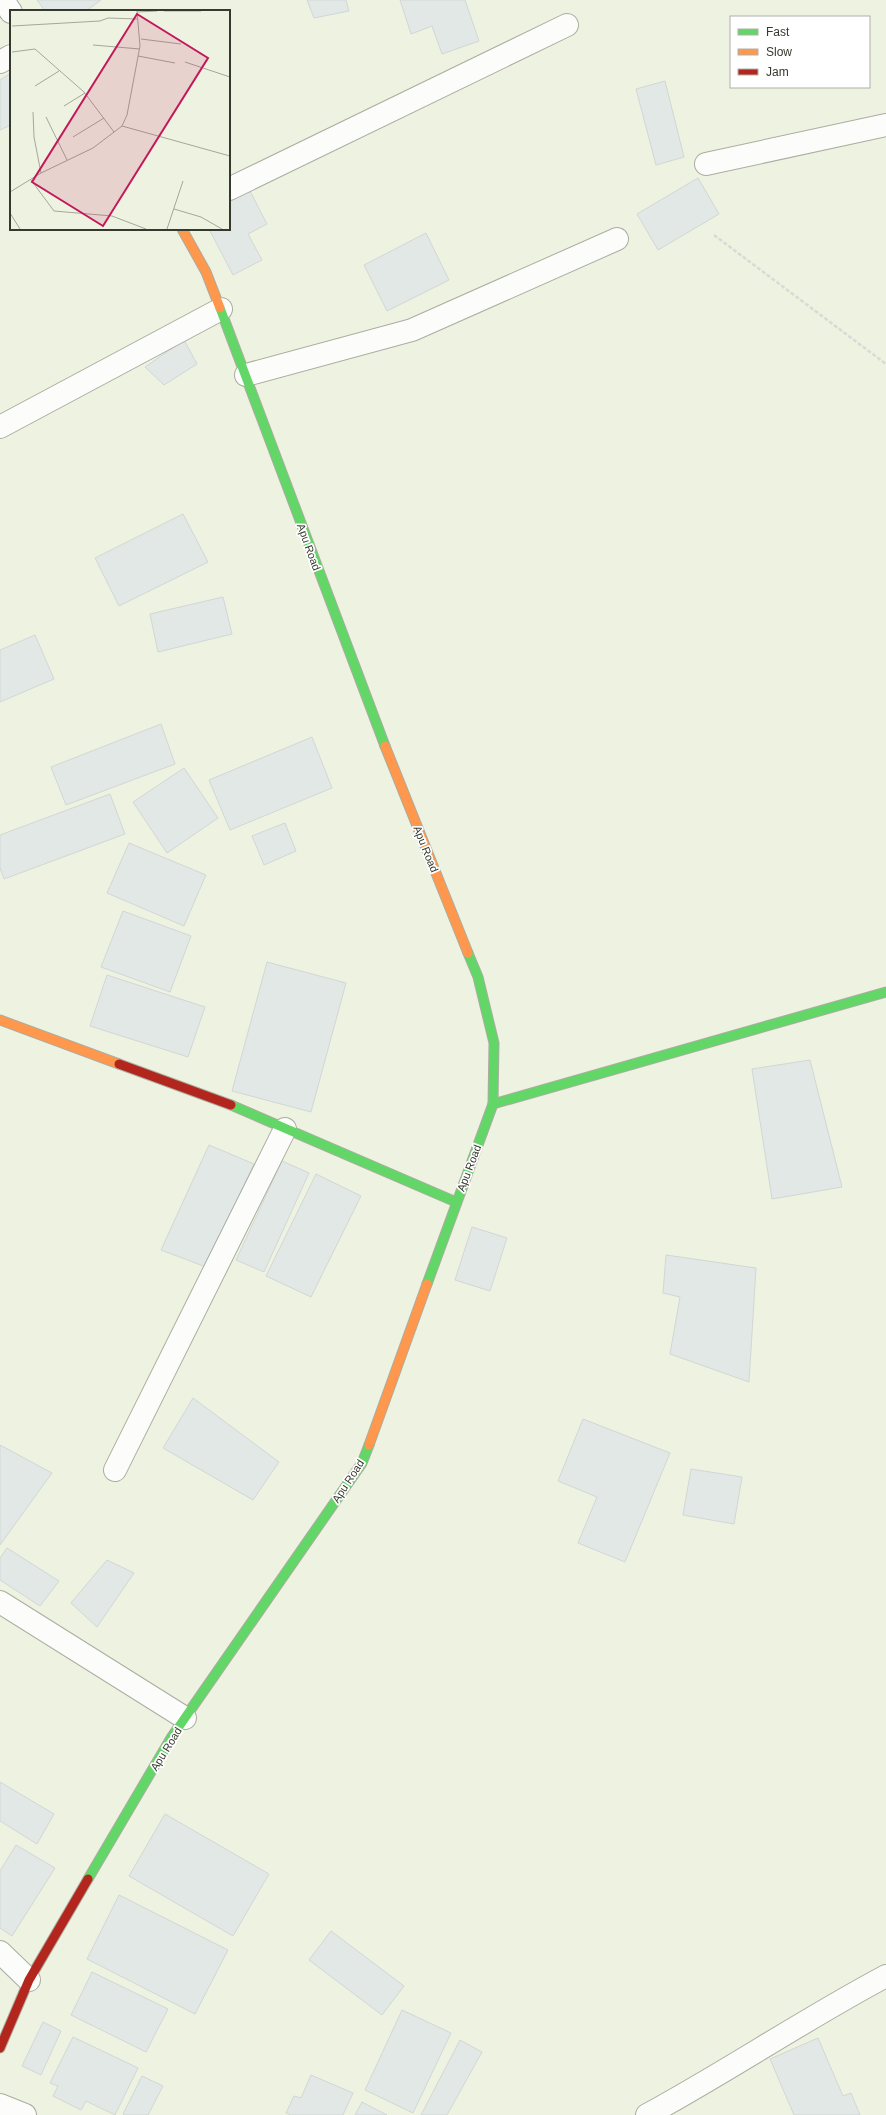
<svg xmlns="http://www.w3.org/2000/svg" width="886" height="2115" font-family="Helvetica,sans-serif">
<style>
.building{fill:#e1e8e6;stroke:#d1d7d4}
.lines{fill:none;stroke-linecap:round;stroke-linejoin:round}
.street-casing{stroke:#aaada0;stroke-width:24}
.fast-casing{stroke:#aaada0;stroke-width:11}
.slow-casing{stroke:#aaada0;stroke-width:11}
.jam-casing{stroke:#aaada0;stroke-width:11}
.path{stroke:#d9dad5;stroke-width:2.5;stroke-dasharray:4 2;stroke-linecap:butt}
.street{stroke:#fcfdfa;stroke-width:22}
.fast{stroke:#63d668;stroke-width:9}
.slow{stroke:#ff974d;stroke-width:9}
.jam{stroke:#b3261e;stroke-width:9}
.labels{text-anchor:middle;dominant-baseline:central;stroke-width:3.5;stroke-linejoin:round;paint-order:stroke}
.street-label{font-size:11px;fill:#36392d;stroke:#fff}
.inset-road{fill:none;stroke:#a4a899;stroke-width:1}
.view{fill:#c2185b;fill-opacity:0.15;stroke:#c2185b;stroke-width:2}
.inset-edge{fill:none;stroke:#36392d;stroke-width:2}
</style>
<rect width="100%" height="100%" fill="#eef2e1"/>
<g class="building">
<path d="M 37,0 L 101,0 L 86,11 L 45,11 Z"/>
<path d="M 307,0 L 346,0 L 349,11 L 314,18 Z"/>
<path d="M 400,0 L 465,0 L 479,41 L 442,54 L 432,26 L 411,34 Z"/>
<path d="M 11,73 L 11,125 L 0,130 L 0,80 Z"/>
<path d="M 665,81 L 684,157 L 656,165 L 636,89 Z"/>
<path d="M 698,178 L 719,214 L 658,250 L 637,214 Z"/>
<path d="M 250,191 L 267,224 L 248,234 L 262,260 L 233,275 L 209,229 L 229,229 L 229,202 Z"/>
<path d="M 426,233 L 449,280 L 387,311 L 364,265 Z"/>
<path d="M 184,340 L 197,364 L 164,385 L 145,367 Z"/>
<path d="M 183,514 L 208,562 L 119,606 L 95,558 Z"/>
<path d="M 223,597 L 232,634 L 158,652 L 150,614 Z"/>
<path d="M 35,635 L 54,679 L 0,702 L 0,650 Z"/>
<path d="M 161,724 L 175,764 L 66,805 L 51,767 Z"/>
<path d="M 312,737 L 332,788 L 230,830 L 209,780 Z"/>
<path d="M 184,768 L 218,818 L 167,853 L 133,802 Z"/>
<path d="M 110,794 L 125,834 L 4,879 L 0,868 L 0,835 Z"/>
<path d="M 285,823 L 296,851 L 264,865 L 252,836 Z"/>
<path d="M 129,843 L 206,875 L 184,926 L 107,893 Z"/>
<path d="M 123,911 L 191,936 L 170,992 L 101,967 Z"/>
<path d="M 267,962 L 346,983 L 311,1112 L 232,1091 Z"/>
<path d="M 107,975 L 205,1007 L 188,1057 L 90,1026 Z"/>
<path d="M 810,1060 L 842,1187 L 772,1199 L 752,1069 Z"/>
<path d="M 209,1145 L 254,1164 L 206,1267 L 161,1250 Z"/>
<path d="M 282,1161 L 309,1173 L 264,1272 L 236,1260 Z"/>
<path d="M 316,1174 L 361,1196 L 311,1297 L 266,1276 Z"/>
<path d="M 472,1227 L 507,1238 L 490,1291 L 455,1280 Z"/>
<path d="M 666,1255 L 756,1268 L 749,1382 L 670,1354 L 680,1297 L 663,1293 Z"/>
<path d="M 193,1398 L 279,1462 L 253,1500 L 163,1448 Z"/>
<path d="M 583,1419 L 670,1453 L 625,1562 L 578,1543 L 597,1497 L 558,1481 Z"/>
<path d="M 0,1445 L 52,1473 L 0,1545 Z"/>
<path d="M 691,1469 L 742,1477 L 734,1524 L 683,1515 Z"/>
<path d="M 7,1548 L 59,1581 L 40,1606 L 0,1580 L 0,1558 Z"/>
<path d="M 107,1560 L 134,1573 L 97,1627 L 71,1603 Z"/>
<path d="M 0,1782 L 54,1814 L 37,1844 L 0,1821 Z"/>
<path d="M 165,1814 L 269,1874 L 233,1936 L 129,1876 Z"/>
<path d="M 16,1845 L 55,1868 L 12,1936 L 0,1928 L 0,1871 Z"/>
<path d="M 119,1895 L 228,1950 L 195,2014 L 87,1959 Z"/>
<path d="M 331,1931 L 404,1986 L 382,2015 L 309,1960 Z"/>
<path d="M 92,1972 L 168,2009 L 146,2052 L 71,2015 Z"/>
<path d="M 402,2010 L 451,2033 L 413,2113 L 365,2090 Z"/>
<path d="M 43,2022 L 61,2031 L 41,2075 L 22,2066 Z"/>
<path d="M 73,2037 L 138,2068 L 115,2115 L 86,2101 L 81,2110 L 53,2096 L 58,2086 L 50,2083 Z"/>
<path d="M 818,2038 L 843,2096 L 851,2093 L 860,2115 L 794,2115 L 770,2059 Z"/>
<path d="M 460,2040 L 482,2052 L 447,2115 L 421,2115 Z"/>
<path d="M 311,2075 L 353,2093 L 343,2115 L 291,2115 L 286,2113 L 294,2096 L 301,2098 Z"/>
<path d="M 142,2076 L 163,2086 L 148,2115 L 125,2115 L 123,2114 Z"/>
<path d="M 362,2102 L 387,2115 L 355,2115 Z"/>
</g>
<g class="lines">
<defs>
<g id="street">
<path d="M 3,0 L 11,12"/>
<path d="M 0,62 L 11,56"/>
<path d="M 706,164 L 886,125"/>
<path d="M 229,189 L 567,25"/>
<path d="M 246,375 L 412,330 L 617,239"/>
<path d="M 0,427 L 221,309"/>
<path d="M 115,1470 L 285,1129"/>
<path d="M 0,1602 L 185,1718"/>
<path d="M 0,1952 L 29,1980"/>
<path d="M 0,2105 L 25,2115"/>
<path d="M 647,2115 C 728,2071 805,2019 886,1976"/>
</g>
<g id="fast">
<path d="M 220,308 L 385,746"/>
<path d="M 493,1104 L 886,992"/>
<path d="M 231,1105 L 456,1202"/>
<path d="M 427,1284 L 493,1104 L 494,1043 L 478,977 L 468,953"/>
<path d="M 88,1879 L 171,1738 L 362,1463 L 369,1445"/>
</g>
<g id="slow">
<path d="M 182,229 L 206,272 L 220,308"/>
<path d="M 385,746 L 468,953"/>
<path d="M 0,1020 L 119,1064"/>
<path d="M 369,1445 L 427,1284"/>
</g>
<g id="jam">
<path d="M 119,1064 L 231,1105"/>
<path d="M 0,2048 L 29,1980 L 88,1879"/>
</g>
</defs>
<use href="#street" class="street-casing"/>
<use href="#fast" class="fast-casing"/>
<use href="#slow" class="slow-casing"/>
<use href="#jam" class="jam-casing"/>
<path class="path" d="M 714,235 L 886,364"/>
<use href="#street" class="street"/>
<use href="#fast" class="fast"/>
<use href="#slow" class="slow"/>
<use href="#jam" class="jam"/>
</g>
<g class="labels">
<g class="street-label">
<text transform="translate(309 547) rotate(70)">Apu Road</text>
<text transform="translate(426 849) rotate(68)">Apu Road</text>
<text transform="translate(469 1168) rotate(-69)">Apu Road</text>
<text transform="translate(348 1481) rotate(-57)">Apu Road</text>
<text transform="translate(166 1749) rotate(-58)">Apu Road</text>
</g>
</g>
<g transform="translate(10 10)">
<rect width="220" height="220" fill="#eef2e1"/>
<path class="inset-road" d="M 154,1 L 191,1M 127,2 L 147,1M 2,16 L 90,11 L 98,8 L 128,9M 131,29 L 171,34M 83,35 L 130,39M 2,42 L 25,39 L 74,82 L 104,122M 128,46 L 165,53M 175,52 L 220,67M 25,76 L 49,61M 0,95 L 0,108M 54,96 L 75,83M 23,102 L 24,127 L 31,163M 36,107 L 57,150M 112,116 L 220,146M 63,127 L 94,108M 21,170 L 44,201 L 102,206 L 136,219M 0,182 L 31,163 L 83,138 L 112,116 L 117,105 L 130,36 L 127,1M 220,185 L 220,205M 164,199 L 191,207 L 212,219M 0,203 L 10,219M 157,219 L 173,171"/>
<path class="view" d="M 127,4 L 198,48 L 93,216 L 22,172 Z"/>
<rect width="220" height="220" class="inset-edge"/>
</g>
<rect x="730" y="16" width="140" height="72" fill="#ffffff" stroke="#afb0ab"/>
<rect x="738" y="29" width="20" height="6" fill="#63d668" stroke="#afb0ab"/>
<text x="766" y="36" font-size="12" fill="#36392d">Fast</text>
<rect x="738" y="49" width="20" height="6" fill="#ff974d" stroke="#afb0ab"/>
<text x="766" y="56" font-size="12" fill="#36392d">Slow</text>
<rect x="738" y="69" width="20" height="6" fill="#b3261e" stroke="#afb0ab"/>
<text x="766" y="76" font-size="12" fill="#36392d">Jam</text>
</svg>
